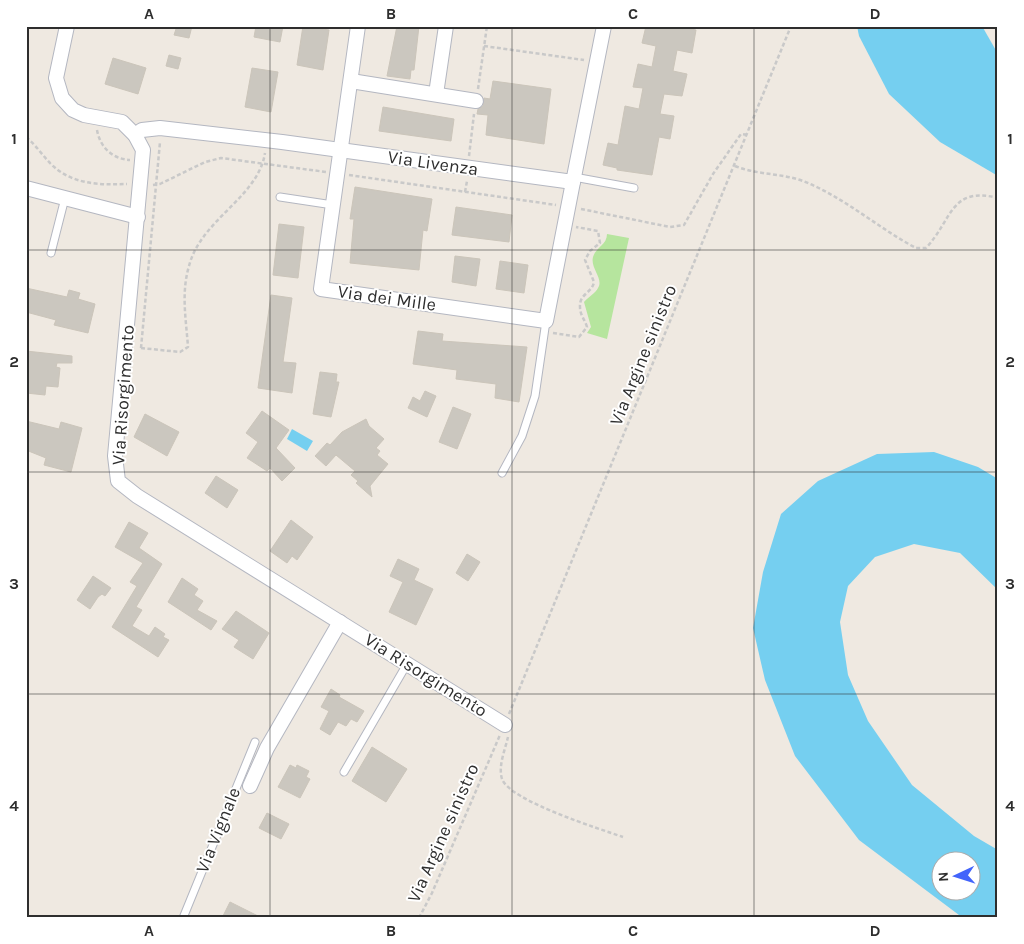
<svg xmlns="http://www.w3.org/2000/svg" width="1024" height="944" font-family="Karla,sans-serif">
<style>
.green{fill:#b6e59e}
.water{fill:#75cff0;fill-rule:evenodd}
.building{fill:#cbc7bf;stroke:#cbc5ba}
.lines{fill:none;stroke-linecap:round;stroke-linejoin:round}
.lane-casing{stroke:#b4b7c1;stroke-width:9}
.street-casing{stroke:#b4b7c1;stroke-width:16}
.path{stroke:#c9c9c9;stroke-width:2.5;stroke-dasharray:4 2.5;stroke-linecap:butt}
.lane{stroke:#fff;stroke-width:7}
.street{stroke:#fff;stroke-width:14}
.grid{fill:none;stroke:#2e2e2e;stroke-width:1;stroke-opacity:0.55}
.labels{text-anchor:middle;dominant-baseline:central;stroke-width:4;stroke-linejoin:round;paint-order:stroke}
.street-label{font-size:18px;fill:#2e2e2e;stroke:#fff}
.neatline{fill:none;stroke:#2e2e2e;stroke-width:2}
.grid-label{font-size:16px;text-anchor:middle;font-weight:bold;fill:#2e2e2e}
</style>
<rect width="100%" height="100%" fill="#efe9e1"/>
<path class="green" d="M 607,234 L 629,238 L 607,339 L 587,333 L 591,327 L 584,302 C 588,297 596,293 598,288 C 604,279 590,268 593,257 C 596,247 607,245 607,234 Z"/>
<g class="water">
<path d="M 857,26 L 982,26 L 998,54 L 998,176 L 940,142 L 889,94 L 859,36 Z"/>
<path d="M 292,429 L 313,441 L 307,451 L 287,439 Z"/>
<path d="M 934,452 L 978,467 L 998,479 L 998,590 L 960,553 L 914,544 L 875,557 L 848,586 L 840,622 L 848,675 L 868,721 L 912,785 L 974,836 L 998,850 L 998,918 L 963,918 L 859,840 L 795,756 L 765,680 L 753,628 L 763,572 L 781,514 L 818,481 L 877,454 ZM 942,862 L 972,862 L 972,892 L 942,892 Z"/>
</g>
<g class="building">
<path d="M 177,26 L 192,26 L 189,38 L 174,35 Z"/>
<path d="M 256,26 L 283,26 L 280,42 L 254,37 Z"/>
<path d="M 303,26 L 329,30 L 323,70 L 297,65 Z"/>
<path d="M 397,26 L 419,26 L 414,70 L 411,70 L 410,79 L 387,76 Z"/>
<path d="M 646,26 L 677,26 L 696,30 L 692,53 L 677,50 L 673,71 L 687,74 L 682,96 L 664,94 L 660,114 L 674,116 L 670,139 L 659,137 L 652,175 L 617,170 L 617,168 L 603,165 L 608,143 L 618,145 L 625,106 L 639,109 L 643,88 L 633,87 L 638,64 L 652,67 L 656,46 L 642,43 Z"/>
<path d="M 169,55 L 181,58 L 178,69 L 166,66 Z"/>
<path d="M 113,58 L 146,68 L 138,94 L 105,84 Z"/>
<path d="M 252,68 L 278,72 L 271,112 L 245,107 Z"/>
<path d="M 493,81 L 551,89 L 544,144 L 486,135 L 488,115 L 477,114 L 478,109 L 483,106 L 484,98 L 490,99 Z"/>
<path d="M 383,107 L 454,119 L 451,141 L 379,131 Z"/>
<path d="M 355,187 L 432,199 L 427,231 L 423,230 L 419,270 L 350,263 L 354,219 L 350,219 Z"/>
<path d="M 456,207 L 512,215 L 509,242 L 452,235 Z"/>
<path d="M 279,224 L 304,227 L 298,278 L 273,275 Z"/>
<path d="M 455,256 L 480,259 L 476,286 L 452,282 Z"/>
<path d="M 500,261 L 528,265 L 524,293 L 496,289 Z"/>
<path d="M 26,288 L 67,297 L 69,290 L 80,293 L 78,299 L 95,304 L 88,333 L 54,325 L 56,320 L 26,312 Z"/>
<path d="M 271,295 L 292,298 L 283,362 L 296,363 L 292,393 L 258,388 Z"/>
<path d="M 418,331 L 443,334 L 442,341 L 527,347 L 519,402 L 495,398 L 496,384 L 456,379 L 457,370 L 413,364 Z"/>
<path d="M 26,351 L 72,356 L 72,363 L 57,363 L 56,367 L 60,368 L 58,387 L 46,386 L 45,395 L 26,393 Z"/>
<path d="M 320,372 L 337,374 L 336,382 L 339,382 L 331,417 L 313,414 Z"/>
<path d="M 425,391 L 436,396 L 427,417 L 408,408 L 413,397 L 420,401 Z"/>
<path d="M 453,407 L 471,414 L 457,449 L 439,442 Z"/>
<path d="M 262,411 L 289,430 L 276,448 L 295,468 L 282,481 L 270,468 L 267,471 L 247,458 L 258,442 L 246,433 Z"/>
<path d="M 145,414 L 179,432 L 167,456 L 134,437 Z"/>
<path d="M 366,419 L 369,426 L 384,439 L 376,448 L 380,451 L 377,455 L 388,464 L 370,486 L 372,497 L 356,483 L 358,481 L 351,475 L 355,471 L 336,455 L 326,466 L 315,456 L 327,443 L 330,445 L 342,432 Z"/>
<path d="M 26,421 L 59,429 L 61,422 L 82,428 L 71,472 L 44,465 L 46,458 L 26,450 Z"/>
<path d="M 216,476 L 238,490 L 227,508 L 205,493 Z"/>
<path d="M 291,520 L 313,537 L 297,560 L 292,556 L 287,563 L 270,551 Z"/>
<path d="M 129,522 L 148,533 L 139,548 L 162,564 L 136,607 L 142,610 L 132,626 L 149,636 L 155,627 L 165,634 L 163,637 L 169,640 L 158,657 L 112,627 L 137,586 L 130,582 L 143,563 L 115,547 Z"/>
<path d="M 467,554 L 480,562 L 468,581 L 456,573 Z"/>
<path d="M 398,559 L 419,569 L 414,580 L 433,589 L 416,625 L 389,612 L 403,582 L 390,576 Z"/>
<path d="M 93,576 L 111,588 L 105,596 L 102,594 L 98,597 L 90,609 L 77,600 Z"/>
<path d="M 182,578 L 198,589 L 194,595 L 203,601 L 197,610 L 217,621 L 211,630 L 168,602 Z"/>
<path d="M 236,611 L 269,633 L 253,659 L 234,647 L 239,640 L 222,629 Z"/>
<path d="M 331,689 L 340,695 L 339,697 L 364,711 L 357,722 L 351,719 L 346,726 L 338,722 L 330,735 L 320,729 L 329,711 L 321,707 Z"/>
<path d="M 372,747 L 407,769 L 386,802 L 352,781 Z"/>
<path d="M 290,765 L 296,768 L 297,765 L 309,771 L 306,777 L 310,779 L 300,798 L 278,787 Z"/>
<path d="M 267,813 L 289,824 L 281,839 L 259,828 Z"/>
<path d="M 230,902 L 262,918 L 222,918 Z"/>
</g>
<g class="lines">
<defs>
<g id="lane">
<path d="M 574,177 L 634,188"/>
<path d="M 280,197 L 333,205"/>
<path d="M 51,253 L 65,198"/>
<path d="M 502,473 L 522,436 L 535,396 L 546,321"/>
<path d="M 344,772 L 407,664"/>
<path d="M 183,918 L 255,742"/>
</g>
<g id="street">
<path d="M 67,26 L 56,78 L 62,98 L 73,110 L 84,115 L 122,122 L 135,135 L 143,150 L 115,456 L 118,481 L 137,496 L 505,725"/>
<path d="M 358,26 L 321,289 L 546,321 L 573,182"/>
<path d="M 351,81 L 476,101"/>
<path d="M 436,94 L 446,26"/>
<path d="M 135,135 L 142,130 L 160,128 L 282,142 L 573,182 L 604,26"/>
<path d="M 26,188 L 138,217"/>
<path d="M 250,786 L 267,748 L 340,622"/>
</g>
</defs>
<use href="#lane" class="lane-casing"/>
<use href="#street" class="street-casing"/>
<g class="path">
<path d="M 484,46 L 584,60"/>
<path d="M 478,89 L 487,26"/>
<path d="M 97,130 C 100,147 112,159 130,160"/>
<path d="M 26,137 C 36,145 42,155 50,163 C 71,185 100,185 127,184"/>
<path d="M 469,156 L 474,114"/>
<path d="M 735,166 C 757,175 781,173 803,181 C 844,197 878,228 916,248 L 926,248 C 953,219 950,186 998,198"/>
<path d="M 349,175 L 556,205"/>
<path d="M 153,185 L 160,184 L 205,162 L 221,158 L 326,172"/>
<path d="M 465,192 L 467,181"/>
<path d="M 581,209 L 670,227 L 684,225 L 713,174 L 741,134 L 748,135"/>
<path d="M 553,333 L 579,337 L 587,327 C 585,320 580,315 580,307 C 579,294 592,293 594,282 L 585,260 L 590,251 L 600,243 L 598,231 L 576,227"/>
<path d="M 141,348 L 180,352 L 188,347 C 186,319 181,293 189,266 C 201,219 258,198 265,153"/>
<path d="M 141,348 L 160,142"/>
<path d="M 509,714 L 791,26"/>
<path d="M 508,737 C 505,750 498,766 502,779 C 510,801 600,829 623,837"/>
<path d="M 419,918 L 432,893 L 500,735"/>
</g>
<use href="#lane" class="lane"/>
<use href="#street" class="street"/>
</g>
<path class="grid" d="M 270,26 L 270,918M 512,26 L 512,918M 754,26 L 754,918M 26,250 L 998,250M 26,472 L 998,472M 26,694 L 998,694"/>
<g class="labels">
<g class="street-label">
<text transform="translate(433 163) rotate(8)">Via Livenza</text>
<text transform="translate(387 298) rotate(8)">Via dei Mille</text>
<text transform="translate(643 355) rotate(-68)">Via Argine sinistro</text>
<text transform="translate(123 395) rotate(-86)">Via Risorgimento</text>
<text transform="translate(426 675) rotate(32)">Via Risorgimento</text>
<text transform="translate(218 830) rotate(-68)">Via Vignale</text>
<text transform="translate(443 833) rotate(-66)">Via Argine sinistro</text>
</g>
</g>
<rect width="1024" height="944" fill="none" stroke="#ffffff" stroke-width="55"/>
<g transform="translate(956 876) rotate(266)"><circle r="24" fill="#ffffff" stroke="#ababab"/>
<path d="M0-4L9 19L0 12L-9 19Z" fill="#4264fb"/>
<text y="-8" font-size="14" font-weight="bold" text-anchor="middle" fill="#2e2e2e">N</text>
</g>
<rect x="28" y="28" width="968" height="888" class="neatline"/>
<g class="grid-label">
<text x="149" y="19">A</text>
<text x="391" y="19">B</text>
<text x="633" y="19">C</text>
<text x="875" y="19">D</text>
<text x="14" y="144">1</text>
<text x="1010" y="144">1</text>
<text x="14" y="367">2</text>
<text x="1010" y="367">2</text>
<text x="14" y="589">3</text>
<text x="1010" y="589">3</text>
<text x="14" y="811">4</text>
<text x="1010" y="811">4</text>
<text x="149" y="936">A</text>
<text x="391" y="936">B</text>
<text x="633" y="936">C</text>
<text x="875" y="936">D</text>
</g>
</svg>
